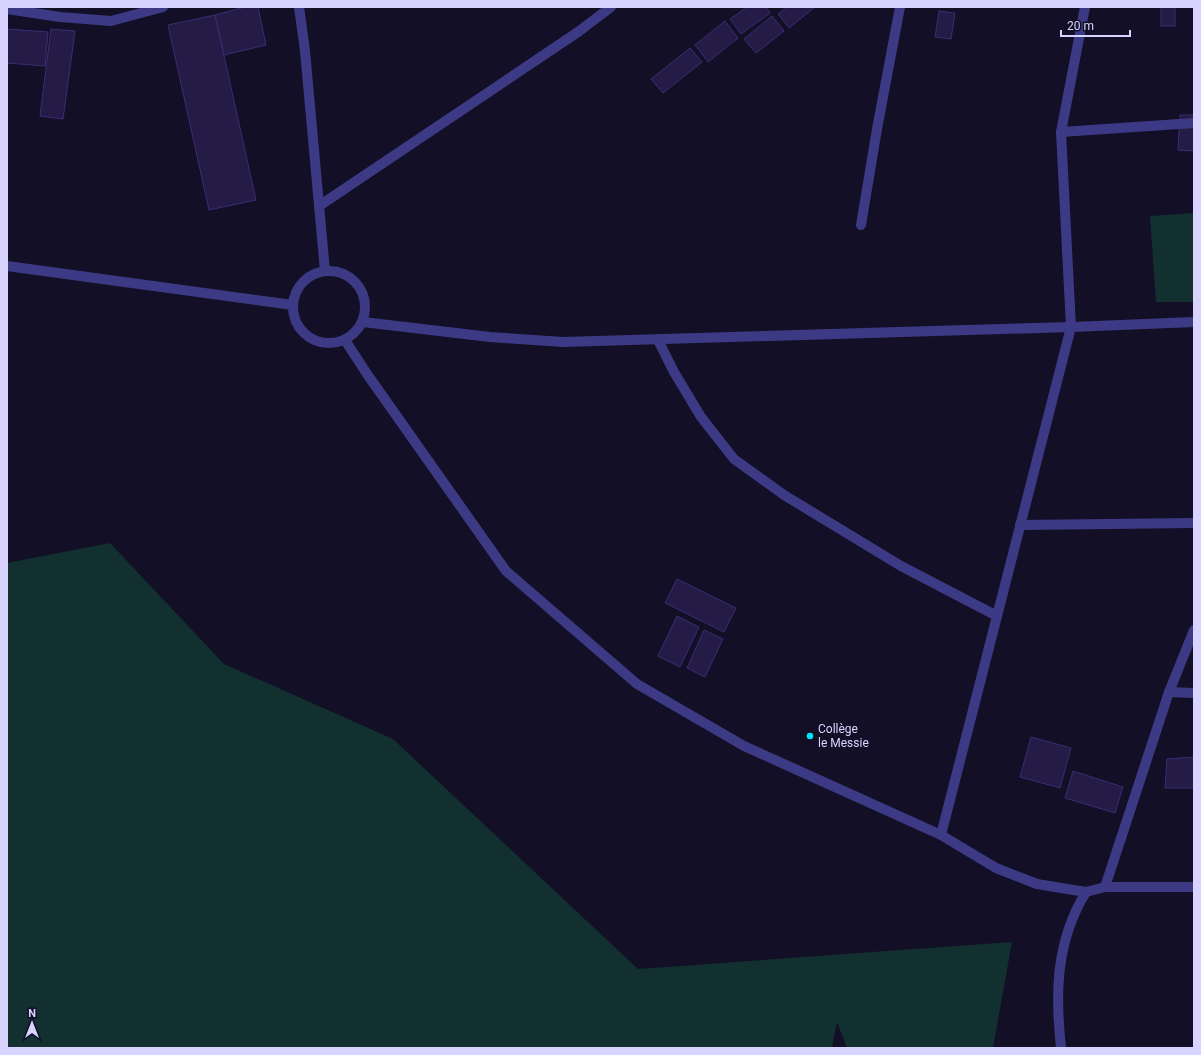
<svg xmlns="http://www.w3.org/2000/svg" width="1201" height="1055" font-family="Roboto,sans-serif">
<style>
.green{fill:#12302f}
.building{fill:#241b47;stroke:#3b2d73}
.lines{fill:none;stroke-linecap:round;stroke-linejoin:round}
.minor{stroke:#3d3a85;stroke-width:10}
.tertiary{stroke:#3d3a85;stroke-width:10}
.poi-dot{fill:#00e5ff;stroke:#130f26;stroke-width:1.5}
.labels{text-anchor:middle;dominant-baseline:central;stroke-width:4;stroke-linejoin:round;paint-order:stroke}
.poi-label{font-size:12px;fill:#d9d4ff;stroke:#130f26;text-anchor:start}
</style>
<rect width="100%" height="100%" fill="#130f26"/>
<g class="green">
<path d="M 1194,213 L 1194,302 L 1156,302 L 1150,216 Z"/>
<path d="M 110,543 L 224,664 L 393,739 L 638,969 L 1012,942 L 993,1048 L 847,1048 L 837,1022 L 832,1048 L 7,1048 L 7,563 Z"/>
</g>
<g class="building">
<path d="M 245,7 L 258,7 L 266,45 L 224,55 L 215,15 Z"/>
<path d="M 747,7 L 766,7 L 770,13 L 741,34 L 730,19 Z"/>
<path d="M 787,7 L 815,7 L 789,28 L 778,14 Z"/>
<rect x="1161" y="7" width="14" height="19"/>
<path d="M 939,11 L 955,13 L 951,39 L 935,37 Z"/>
<path d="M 215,15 L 256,200 L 209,210 L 168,25 Z"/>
<path d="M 772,16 L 784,31 L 756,53 L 744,39 Z"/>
<path d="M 725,21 L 738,38 L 708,62 L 695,45 Z"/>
<path d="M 7,29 L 48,32 L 45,66 L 7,63 Z"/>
<path d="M 51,29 L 75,31 L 63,119 L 40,116 Z"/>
<path d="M 690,48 L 702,62 L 663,93 L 651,79 Z"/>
<path d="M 1180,115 L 1194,115 L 1194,151 L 1178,150 Z"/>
<path d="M 677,579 L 736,608 L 724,632 L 665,603 Z"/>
<path d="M 677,616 L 699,627 L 680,667 L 658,656 Z"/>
<path d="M 704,630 L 723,639 L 705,677 L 687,668 Z"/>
<path d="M 1031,737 L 1071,748 L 1060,788 L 1020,777 Z"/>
<path d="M 1194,757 L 1194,788 L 1165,788 L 1167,759 Z"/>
<path d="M 1073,771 L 1123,787 L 1115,813 L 1065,798 Z"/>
</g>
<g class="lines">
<g class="minor">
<path d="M 7,9 L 60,17 L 111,21 L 163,7"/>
<path d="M 1061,132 L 1194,123"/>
<path d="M 861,225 L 877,129 L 900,7"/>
<path d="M 345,340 L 367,374 L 506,571 L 637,684 L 744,746 L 941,835 L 996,868 L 1037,884 L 1086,892 L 1105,887 L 1194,887"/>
<path d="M 658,340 L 674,372 L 701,417 L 734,459 L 784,495 L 901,566 L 997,616"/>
<path d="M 1020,525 L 1194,523"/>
<path d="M 1169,692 L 1194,693"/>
<path d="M 941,835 L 1071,327 L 1061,132 L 1085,7"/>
<path d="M 1105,887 L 1169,692 L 1194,630"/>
<path d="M 1061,1048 C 1055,992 1056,941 1086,892"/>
</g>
<g class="tertiary">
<path d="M 299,7 L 305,51 L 325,271"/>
<path d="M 319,206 L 578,32 L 611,7"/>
<path d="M 7,266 L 293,305"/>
<circle cx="329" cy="307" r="36"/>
<path d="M 363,322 L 490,337 L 563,342 L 1071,327 L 1194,322"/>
</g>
</g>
<circle class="poi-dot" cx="810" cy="736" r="4"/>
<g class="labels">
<g class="poi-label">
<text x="818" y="729">Collège<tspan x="818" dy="14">le Messie</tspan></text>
</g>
</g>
<rect width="1201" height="1055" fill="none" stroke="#d9d4ff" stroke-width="16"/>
<g transform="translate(32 1023)" stroke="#130f26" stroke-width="3" paint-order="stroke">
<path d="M0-3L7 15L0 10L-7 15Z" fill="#d9d4ff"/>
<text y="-6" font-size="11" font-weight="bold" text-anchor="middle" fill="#d9d4ff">N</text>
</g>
<path d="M1061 30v6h69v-6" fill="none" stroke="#d9d4ff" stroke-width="2"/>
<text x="1067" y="30" font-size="12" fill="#d9d4ff" stroke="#130f26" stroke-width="3" paint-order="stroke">20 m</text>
</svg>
